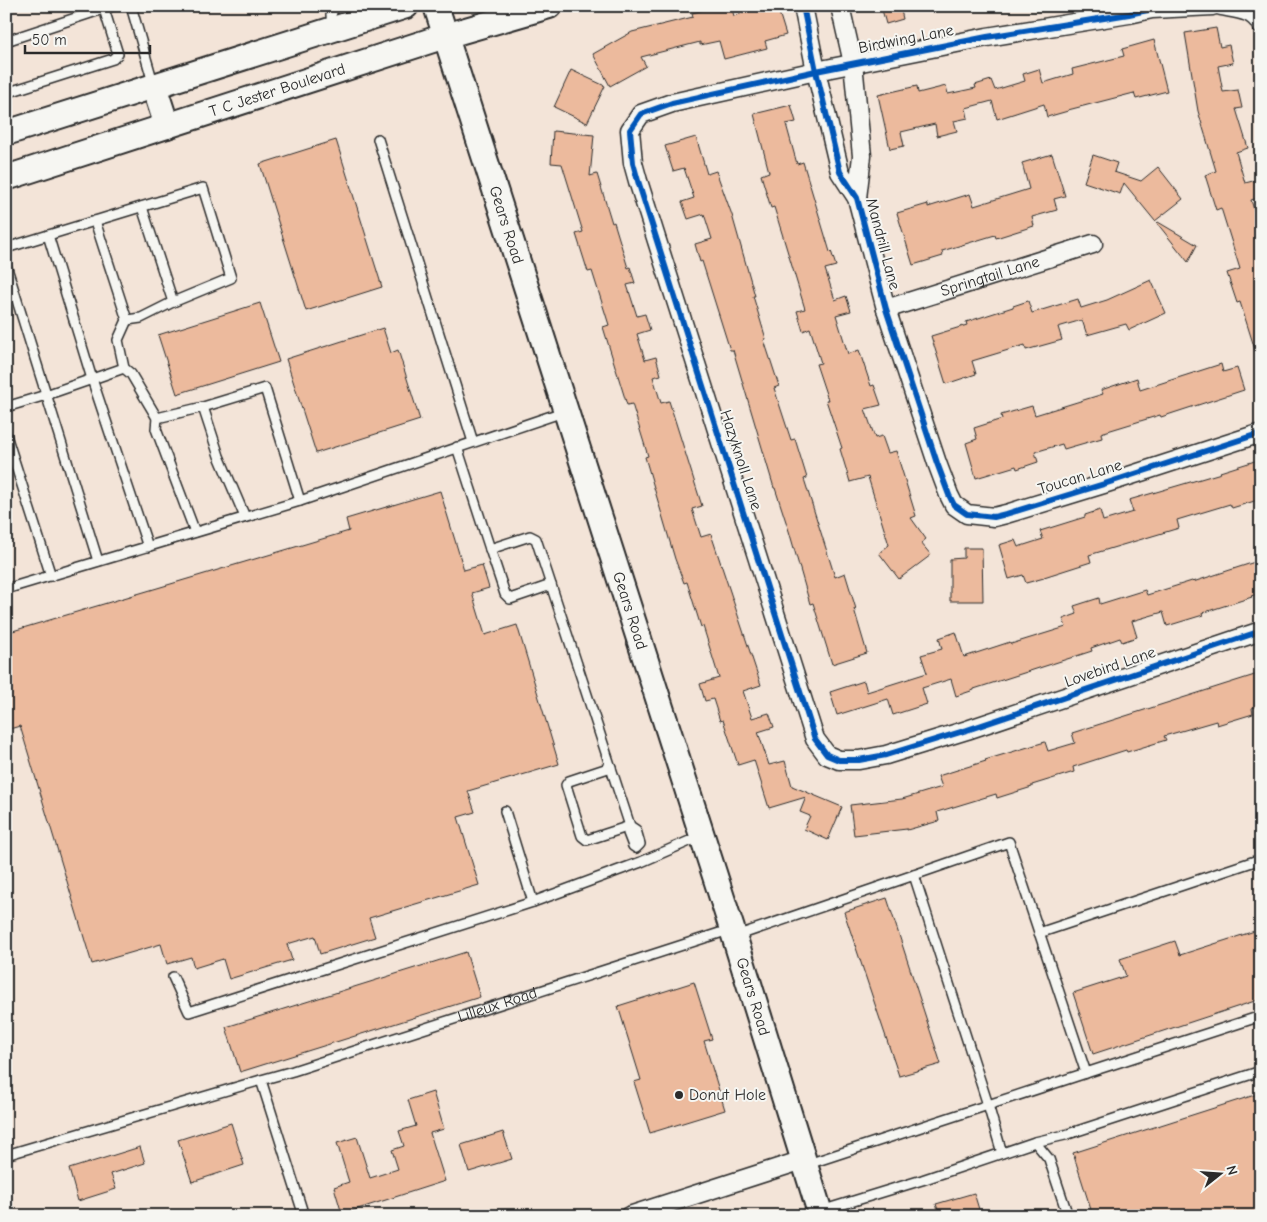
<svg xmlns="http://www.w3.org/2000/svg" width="1267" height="1222" font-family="'Comic Neue',sans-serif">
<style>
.building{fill:#ecba9d;stroke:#2b2b2b}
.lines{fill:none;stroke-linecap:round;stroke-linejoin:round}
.lane-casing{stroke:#2b2b2b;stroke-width:12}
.street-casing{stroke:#2b2b2b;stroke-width:21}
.secondary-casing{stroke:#2b2b2b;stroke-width:28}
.lane{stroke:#f6f6f2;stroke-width:9}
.street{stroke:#f6f6f2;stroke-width:18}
.secondary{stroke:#f6f6f2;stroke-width:24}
.cycleway-casing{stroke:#f6f6f2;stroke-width:9}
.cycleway{stroke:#0057b8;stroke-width:6}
.poi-dot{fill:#2b2b2b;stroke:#f6f6f2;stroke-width:2}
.labels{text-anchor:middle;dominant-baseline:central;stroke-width:4;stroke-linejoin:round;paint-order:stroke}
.street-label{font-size:16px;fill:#2b2b2b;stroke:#f6f6f2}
.poi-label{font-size:16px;fill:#2b2b2b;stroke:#f6f6f2;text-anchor:start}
</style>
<rect width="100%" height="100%" fill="#f3e4d8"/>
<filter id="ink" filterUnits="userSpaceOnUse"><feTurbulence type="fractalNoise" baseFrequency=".02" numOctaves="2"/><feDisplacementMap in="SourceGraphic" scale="10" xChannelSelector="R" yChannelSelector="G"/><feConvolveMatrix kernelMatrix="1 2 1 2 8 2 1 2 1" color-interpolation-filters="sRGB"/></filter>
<g filter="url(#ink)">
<g class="building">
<path d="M 711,6 L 731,6 L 734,16 L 764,6 L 777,6 L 786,35 L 765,41 L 767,48 L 724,59 L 719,41 L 700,45 L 700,42 L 641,57 L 646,66 L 610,86 L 593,54 L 632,32 L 693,17 L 692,13 L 712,8 Z"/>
<path d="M 881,6 L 900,6 L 903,19 L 886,24 Z"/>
<path d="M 1216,28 L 1220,47 L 1229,45 L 1233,63 L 1218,66 L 1223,92 L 1238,90 L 1242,108 L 1236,109 L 1248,148 L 1236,152 L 1245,183 L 1257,180 L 1261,194 L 1261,197 L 1251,200 L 1261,232 L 1261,359 L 1258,359 L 1240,302 L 1237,303 L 1227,273 L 1240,269 L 1221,208 L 1216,210 L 1205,175 L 1216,171 L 1198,111 L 1185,33 Z"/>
<path d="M 1154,40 L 1167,91 L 1136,99 L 1134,93 L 1068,110 L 1068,111 L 1047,117 L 1044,104 L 997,119 L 992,101 L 966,108 L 968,118 L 954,121 L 957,131 L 937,136 L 935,124 L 901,132 L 904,146 L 890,149 L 878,95 L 917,86 L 918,93 L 946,86 L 948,94 L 976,88 L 975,85 L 991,80 L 995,90 L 1025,81 L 1023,74 L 1039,69 L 1043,83 L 1073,74 L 1072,69 L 1124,56 L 1122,49 Z"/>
<path d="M 571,70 L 605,86 L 587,123 L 554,107 Z"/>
<path d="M 791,105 L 796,122 L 786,124 L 797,164 L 803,162 L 830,252 L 831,251 L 836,266 L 825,269 L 835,300 L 846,296 L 851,311 L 836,315 L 848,354 L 859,350 L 871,386 L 874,385 L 881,405 L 865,409 L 875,438 L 882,436 L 888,453 L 896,451 L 916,516 L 911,518 L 926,539 L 921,543 L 931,555 L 899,579 L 879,553 L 889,545 L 868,477 L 850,482 L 840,449 L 842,448 L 826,400 L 828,400 L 816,364 L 821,363 L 810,328 L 803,331 L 797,311 L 805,309 L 774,207 L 771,208 L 761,175 L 769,172 L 754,114 Z"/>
<path d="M 553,131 L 594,135 L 590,176 L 597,174 L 612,223 L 614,222 L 628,268 L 630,267 L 635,283 L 627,285 L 637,316 L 645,314 L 650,330 L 637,334 L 645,360 L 656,357 L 661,375 L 653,377 L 661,403 L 669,401 L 702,506 L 692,509 L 701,537 L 711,534 L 761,685 L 743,691 L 752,718 L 769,713 L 774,727 L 758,732 L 769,765 L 785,761 L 792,786 L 842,807 L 828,840 L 804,829 L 810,816 L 800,812 L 806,797 L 769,808 L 754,760 L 738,765 L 723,720 L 720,721 L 713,699 L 705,701 L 700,684 L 719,678 L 703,626 L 701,627 L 687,582 L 684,583 L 675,559 L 645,457 L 648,456 L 632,404 L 627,405 L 603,327 L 609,325 L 592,271 L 588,272 L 576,234 L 583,232 L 562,164 L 551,163 Z"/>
<path d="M 696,137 L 707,174 L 716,171 L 732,215 L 755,296 L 753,296 L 766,339 L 764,340 L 779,386 L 774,388 L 791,440 L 795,439 L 807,478 L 804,479 L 835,577 L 845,573 L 856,609 L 854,609 L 867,653 L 832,664 L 813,603 L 810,604 L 789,531 L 775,488 L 774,488 L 733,350 L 730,350 L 702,261 L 700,262 L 695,244 L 712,239 L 704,214 L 688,219 L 682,202 L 694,198 L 684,168 L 673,171 L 665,146 Z"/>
<path d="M 336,140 L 382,287 L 306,311 L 260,164 Z"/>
<path d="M 1052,154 L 1065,196 L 1054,199 L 1057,210 L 1032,217 L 1034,226 L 996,238 L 995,235 L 942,251 L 943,256 L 913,265 L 897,213 L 928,204 L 928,207 L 970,194 L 974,206 L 1029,189 L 1022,163 Z"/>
<path d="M 1093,155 L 1117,163 L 1114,172 L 1141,181 L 1158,167 L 1183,199 L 1155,221 L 1124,183 L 1120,194 L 1084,182 Z"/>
<path d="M 1158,222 L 1197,245 L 1188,262 L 1157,223 Z"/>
<path d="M 1151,280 L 1166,313 L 1129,330 L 1126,324 L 1087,335 L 1082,320 L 1058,327 L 1062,340 L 1026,350 L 1025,345 L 972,361 L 976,374 L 946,384 L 931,336 L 967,325 L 966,322 L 1013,307 L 1013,306 L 1028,301 L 1032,313 L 1078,299 L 1081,308 L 1107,300 Z"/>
<path d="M 260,303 L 279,362 L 177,394 L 158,335 Z"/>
<path d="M 383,328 L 391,353 L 398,350 L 420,420 L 316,453 L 286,359 Z"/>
<path d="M 1221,364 L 1223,372 L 1237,368 L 1244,390 L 1161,417 L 1160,415 L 1101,433 L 1102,438 L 1064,449 L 1062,444 L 1035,452 L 1038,462 L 1017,469 L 1016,466 L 976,478 L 966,443 L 977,439 L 974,428 L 1002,419 L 1001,415 L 1032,406 L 1035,415 L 1103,394 L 1101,390 L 1137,378 L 1140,390 Z"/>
<path d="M 1258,460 L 1261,471 L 1261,499 L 1232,508 L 1230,504 L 1177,520 L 1179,528 L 1089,555 L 1091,562 L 1044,577 L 1044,578 L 1026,583 L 1023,575 L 1009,579 L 999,545 L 1015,540 L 1018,547 L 1043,539 L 1040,531 L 1085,517 L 1085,515 L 1100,510 L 1103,521 L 1133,512 L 1129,500 L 1221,473 L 1220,472 Z"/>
<path d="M 440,491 L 464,570 L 482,565 L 489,588 L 472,593 L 485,635 L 517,625 L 559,764 L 468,791 L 475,812 L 458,817 L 479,885 L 369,918 L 375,937 L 320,954 L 315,936 L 287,944 L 292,960 L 229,979 L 223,959 L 194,968 L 191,957 L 167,964 L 161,944 L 92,964 L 20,726 L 6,730 L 6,633 L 349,531 L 346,519 Z"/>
<path d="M 964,548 L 982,548 L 983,601 L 950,601 L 950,559 L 964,558 Z"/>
<path d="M 1261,560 L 1261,593 L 1251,596 L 1252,597 L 1202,613 L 1203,615 L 1167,626 L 1163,612 L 1132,621 L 1137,637 L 1122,642 L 1120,638 L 1091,648 L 1092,651 L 974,689 L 974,690 L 956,696 L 951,679 L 922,688 L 927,704 L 893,715 L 888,699 L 837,715 L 830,692 L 864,681 L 867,692 L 927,673 L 921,655 L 942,649 L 939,638 L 956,632 L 964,657 L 1010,642 L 1011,644 L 1066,627 L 1063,619 L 1077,614 L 1074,606 L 1099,598 L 1100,604 L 1145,590 L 1147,595 L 1192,581 L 1193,582 Z"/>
<path d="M 1261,673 L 1261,705 L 1252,708 L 1253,714 L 1217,725 L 1216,721 L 1164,736 L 1166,740 L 1127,752 L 1126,750 L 1073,767 L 1074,772 L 1032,785 L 1032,787 L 997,798 L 996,794 L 937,812 L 939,821 L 907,830 L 907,829 L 854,835 L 850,805 L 902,799 L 942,787 L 938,776 L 986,761 L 985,760 L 1045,742 L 1048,751 L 1075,743 L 1072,733 Z"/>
<path d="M 887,898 L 941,1064 L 899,1076 L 844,912 Z"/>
<path d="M 1261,929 L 1261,999 L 1093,1054 L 1073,993 L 1126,976 L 1120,959 L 1175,941 L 1180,955 Z"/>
<path d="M 466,952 L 480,997 L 240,1072 L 226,1027 Z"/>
<path d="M 694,982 L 712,1039 L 704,1041 L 725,1110 L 650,1133 L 634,1082 L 641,1080 L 618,1006 Z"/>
<path d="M 433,1092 L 444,1129 L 430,1133 L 445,1181 L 342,1214 L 334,1187 L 349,1182 L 337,1143 L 357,1137 L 370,1178 L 398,1169 L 392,1150 L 404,1146 L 399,1131 L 416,1126 L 408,1100 Z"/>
<path d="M 1261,1093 L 1261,1216 L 1093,1216 L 1073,1153 Z"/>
<path d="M 231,1123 L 244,1165 L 192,1182 L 178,1140 Z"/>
<path d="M 503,1132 L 512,1159 L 469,1172 L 461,1145 Z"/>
<path d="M 140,1147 L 145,1163 L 111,1174 L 116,1189 L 78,1201 L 69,1169 Z"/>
<path d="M 974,1193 L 981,1216 L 940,1216 L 936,1204 Z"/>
</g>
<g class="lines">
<defs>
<g id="lane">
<path d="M 131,6 L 154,86"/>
<path d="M 332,28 L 331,15 L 334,6"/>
<path d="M 6,41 L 112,6"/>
<path d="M 6,93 L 113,59 L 118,54 L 104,9"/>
<path d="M 378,139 L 473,442"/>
<path d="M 142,207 L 173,302"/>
<path d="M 95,221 L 127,320 L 118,340 L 124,368 L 131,374 L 157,418 L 156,429 L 195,532"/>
<path d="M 48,235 L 92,379 L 148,547"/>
<path d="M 6,248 L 203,188 L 231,278 L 173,302 L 141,318 L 127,320"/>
<path d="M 6,265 L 98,561"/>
<path d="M 6,407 L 46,395 L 124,368"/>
<path d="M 203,407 L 219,456 L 245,517"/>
<path d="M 157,418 L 203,407 L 265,388 L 300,501"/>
<path d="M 6,435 L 51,576"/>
<path d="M 457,447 L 490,549 L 530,536 L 536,539 L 630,826 L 628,833 L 633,846 L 636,848 L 640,844 L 636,830 L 630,826"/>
<path d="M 490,549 L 505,594 L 510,599 L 551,585"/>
<path d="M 6,589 L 300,501 L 566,411"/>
<path d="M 611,767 L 569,781 L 566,785 L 582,836 L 587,840 L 630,826"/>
<path d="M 505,811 L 533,902"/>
<path d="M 914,875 L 1009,842 L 1086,1073 L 988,1105 L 1002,1153"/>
<path d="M 1039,933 L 1261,859"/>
<path d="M 736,936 L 914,875 L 988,1105 L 805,1165"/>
<path d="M 173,977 L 189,1012 L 533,902 L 641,862 L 701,836"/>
<path d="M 1086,1073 L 1261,1016"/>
<path id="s1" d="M 261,1080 L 293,1071 L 732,929"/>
<path d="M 1035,1142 L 1065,1135 L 1261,1071"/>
<path d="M 6,1155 L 261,1080 L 304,1216"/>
<path d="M 821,1211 L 922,1180 L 1035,1142 L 1049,1159 L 1068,1216"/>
</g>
<g id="street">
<path d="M 803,6 L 816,71 L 840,172 L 857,198 L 886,309 L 937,463 L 949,495 L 954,505 L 967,514 L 994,517 L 1006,514 L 1104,484 L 1261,433"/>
<path d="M 840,6 L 853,63 L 862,156 L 857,198"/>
<path d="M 1213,6 L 1152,9 L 1129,14 L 987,37 L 816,71 L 672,103 L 641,114 L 630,130 L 633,163 L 638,181 L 815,739 L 827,755 L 839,760 L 859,760 L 886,755 L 967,730 L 1261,631"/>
<path d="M 1221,6 C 1236,9 1254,9 1261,25"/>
<path id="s2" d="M 886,309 L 1093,244"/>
<path d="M 629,1216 L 803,1160"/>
</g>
<g id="secondary">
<path id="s3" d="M 436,6 L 732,929 L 821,1216"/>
<path d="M 154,86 L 167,126"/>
<path d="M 6,133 L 406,6"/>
<path id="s4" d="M 6,178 L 445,36 L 549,6"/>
</g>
</defs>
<use href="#lane" class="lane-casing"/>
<use href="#street" class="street-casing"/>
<use href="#secondary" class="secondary-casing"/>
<use href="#lane" class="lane"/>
<use href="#street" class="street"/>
<use href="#secondary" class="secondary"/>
<defs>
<g id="cycleway">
<path d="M 803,6 L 816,71 L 840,172 L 857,198 L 886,309 L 937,463 L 949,495 L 954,505 L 967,514 L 994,517 L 1006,514 L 1104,484 L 1261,433"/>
<path d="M 1213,6 L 1152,9 L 1129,14 L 987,37 L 816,71 L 672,103 L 641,114 L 630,130 L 633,163 L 638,181 L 815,739 L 827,755 L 839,760 L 859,760 L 886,755 L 967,730 L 1261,631"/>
</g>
</defs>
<use href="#cycleway" class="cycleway-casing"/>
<use href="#cycleway" class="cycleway"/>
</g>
</g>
<circle class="poi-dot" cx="679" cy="1095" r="5"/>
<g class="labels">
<g class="street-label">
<text transform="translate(906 39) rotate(-11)">Birdwing Lane</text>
<text stroke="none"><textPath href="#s4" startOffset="285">T C Jester Boulevard</textPath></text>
<text stroke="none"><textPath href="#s3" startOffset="230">Gears Road</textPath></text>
<text transform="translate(883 244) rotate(75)">Mandrill Lane</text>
<text stroke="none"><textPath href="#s2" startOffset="109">Springtail Lane</textPath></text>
<text transform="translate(741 460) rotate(72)">Hazyknoll Lane</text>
<text transform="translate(1080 477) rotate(-17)">Toucan Lane</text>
<text stroke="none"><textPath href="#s3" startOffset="635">Gears Road</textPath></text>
<text transform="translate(1110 667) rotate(-19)">Lovebird Lane</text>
<text stroke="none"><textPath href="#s3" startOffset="1040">Gears Road</textPath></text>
<text stroke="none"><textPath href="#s1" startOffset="248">Lilleux Road</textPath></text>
</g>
<g class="poi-label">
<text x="689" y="1095">Donut Hole</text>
</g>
</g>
<rect width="1267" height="1222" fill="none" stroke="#f6f6f2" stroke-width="25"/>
<rect x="12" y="12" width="1242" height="1197" fill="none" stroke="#2b2b2b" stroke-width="2" filter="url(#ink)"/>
<g transform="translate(1220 1174) rotate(73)" stroke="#f6f6f2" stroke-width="4" paint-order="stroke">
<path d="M0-4L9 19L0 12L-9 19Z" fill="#2b2b2b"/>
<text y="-8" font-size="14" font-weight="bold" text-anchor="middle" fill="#2b2b2b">N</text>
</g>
<path d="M25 45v8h125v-8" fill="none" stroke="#2b2b2b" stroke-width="2.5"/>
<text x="32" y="45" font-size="15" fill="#2b2b2b" stroke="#f6f6f2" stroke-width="4" paint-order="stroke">50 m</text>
</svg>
